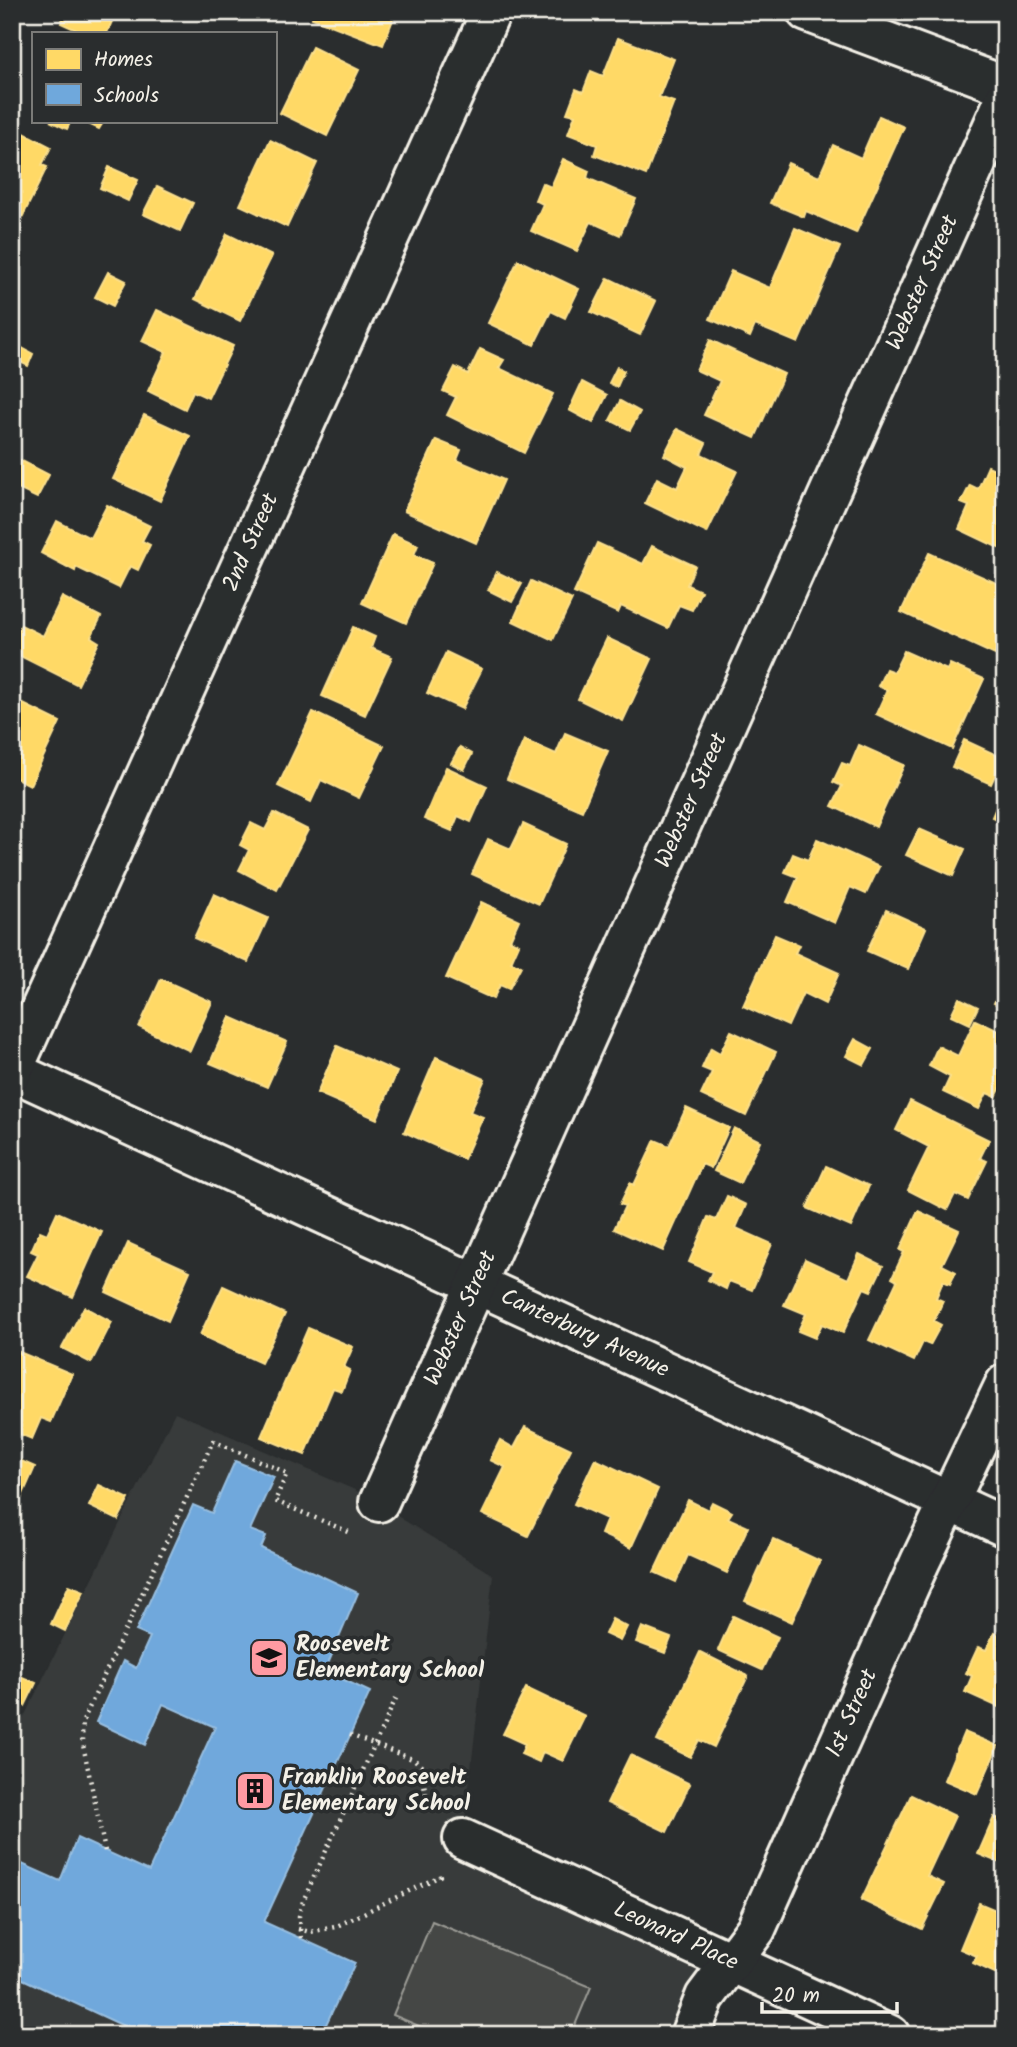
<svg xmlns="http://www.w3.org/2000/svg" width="1017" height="2047" font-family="Kalam,sans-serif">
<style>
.built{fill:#373a3a}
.green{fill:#444645;stroke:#9c9c96;stroke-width:2}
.homes{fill:#ffd966;stroke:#fce08d;stroke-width:2}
.schools{fill:#6fa8dc;stroke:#97bee0;stroke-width:2}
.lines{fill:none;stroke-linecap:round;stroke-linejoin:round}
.street-casing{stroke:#f4f1e8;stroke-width:44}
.path{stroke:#f4f1e8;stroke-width:4.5;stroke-dasharray:2 5;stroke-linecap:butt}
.street{stroke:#2a2d2e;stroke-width:38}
.labels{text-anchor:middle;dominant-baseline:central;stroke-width:7;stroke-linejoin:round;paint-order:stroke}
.street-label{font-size:23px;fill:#f4f1e8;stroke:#2a2d2e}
.poi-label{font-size:23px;font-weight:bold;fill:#f4f1e8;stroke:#2a2d2e;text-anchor:start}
</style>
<rect width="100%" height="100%" fill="#2a2d2e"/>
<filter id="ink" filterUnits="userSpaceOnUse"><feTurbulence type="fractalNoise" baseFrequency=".0143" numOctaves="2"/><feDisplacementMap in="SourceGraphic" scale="14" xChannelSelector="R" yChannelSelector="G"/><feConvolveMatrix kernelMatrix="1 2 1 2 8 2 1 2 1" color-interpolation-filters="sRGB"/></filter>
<g filter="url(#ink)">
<path class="built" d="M 175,1412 L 355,1490 L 493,1575 L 463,1839 L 732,1962 L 690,2035 L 12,2035 L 12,1741 Z"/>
<path class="green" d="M 432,1921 L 591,1987 L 571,2035 L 440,2035 L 393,2015 Z"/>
<g class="homes">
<path d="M 66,12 L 116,12 L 107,33 L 83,33 L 61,23 Z"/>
<path d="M 314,12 L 396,12 L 383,45 L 312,18 Z"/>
<path d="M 618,38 L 674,59 L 659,97 L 674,102 L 646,175 L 594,155 L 597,145 L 568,134 L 575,115 L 567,113 L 576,89 L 583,92 L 591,71 L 603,76 Z"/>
<path d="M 312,47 L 359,70 L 327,136 L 280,113 Z"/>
<path d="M 879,116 L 904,127 L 856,233 L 806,211 L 804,217 L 770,203 L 788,163 L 819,177 L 833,145 L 861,158 Z"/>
<path d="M 50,121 L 71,121 L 67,129 Z"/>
<path d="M 82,121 L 104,121 L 99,129 Z"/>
<path d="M 18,130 L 51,147 L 42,165 L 47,167 L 17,228 L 12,226 L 12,141 Z"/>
<path d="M 270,140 L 317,163 L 287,227 L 240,205 Z"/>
<path d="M 563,159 L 589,171 L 587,178 L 636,199 L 620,235 L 591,222 L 577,251 L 531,231 L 543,204 L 535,200 L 542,183 L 551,187 Z"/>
<path d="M 109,167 L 138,180 L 128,201 L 100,188 Z"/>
<path d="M 157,186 L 193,203 L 180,231 L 143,214 Z"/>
<path d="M 795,228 L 840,247 L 798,343 L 755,325 L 750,337 L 710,319 L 731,271 L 770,288 Z"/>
<path d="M 227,234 L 272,256 L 240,321 L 195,299 Z"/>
<path d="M 518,260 L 579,289 L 565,318 L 551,311 L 534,345 L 488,323 Z"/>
<path d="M 108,272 L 126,281 L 113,306 L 95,297 Z"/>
<path d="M 608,278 L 656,301 L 640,335 L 591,312 Z"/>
<path d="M 157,310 L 233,346 L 208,398 L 193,391 L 185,409 L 148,391 L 166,352 L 142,341 Z"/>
<path d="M 710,340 L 784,374 L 755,438 L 704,415 L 720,381 L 696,370 Z"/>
<path d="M 15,344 L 33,354 L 28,366 L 12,358 Z"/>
<path d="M 480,349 L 504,360 L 499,368 L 553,394 L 524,453 L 447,415 L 456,397 L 443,391 L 455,367 L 468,374 Z"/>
<path d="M 617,367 L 624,371 L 617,387 L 609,383 Z"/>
<path d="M 582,382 L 607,395 L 593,423 L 569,410 Z"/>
<path d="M 620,401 L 640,412 L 630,430 L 610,420 Z"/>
<path d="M 144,415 L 190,436 L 160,501 L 113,479 Z"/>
<path d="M 677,429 L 706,443 L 701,454 L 737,471 L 707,533 L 645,503 L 657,478 L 677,488 L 687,467 L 664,455 Z"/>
<path d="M 436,440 L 461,450 L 457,460 L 504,480 L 476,543 L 404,511 Z"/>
<path d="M 18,459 L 49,475 L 37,498 L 12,486 L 12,470 Z"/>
<path d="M 988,466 L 1005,474 L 1003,550 L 959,529 L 969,506 L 961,503 L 970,485 L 978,489 Z"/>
<path d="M 107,505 L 150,526 L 142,541 L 150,545 L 138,570 L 130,566 L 119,588 L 76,567 L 75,571 L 41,553 L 57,521 L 90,538 Z"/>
<path d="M 393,534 L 418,545 L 414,555 L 433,563 L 406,623 L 362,603 Z"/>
<path d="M 597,543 L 643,564 L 652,546 L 695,566 L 687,585 L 701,591 L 692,610 L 679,605 L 668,628 L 621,606 L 618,613 L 574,593 Z"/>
<path d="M 929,553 L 1005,587 L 1005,633 L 995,655 L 901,612 Z"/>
<path d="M 497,572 L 522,584 L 512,602 L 488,590 Z"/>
<path d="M 531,581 L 572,600 L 553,640 L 513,621 Z"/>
<path d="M 62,597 L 101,617 L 91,637 L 99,642 L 78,685 L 12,652 L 12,644 L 21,625 L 43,636 Z"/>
<path d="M 353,627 L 375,637 L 371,648 L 392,657 L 365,715 L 322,696 Z"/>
<path d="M 607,638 L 652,659 L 623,721 L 578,699 Z"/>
<path d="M 904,651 L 947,670 L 950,664 L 984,679 L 952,749 L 876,714 L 887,690 L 878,686 L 886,669 L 894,672 Z"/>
<path d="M 446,652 L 482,669 L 462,709 L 427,693 Z"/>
<path d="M 13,699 L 60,722 L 30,785 L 12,776 Z"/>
<path d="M 313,712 L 384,746 L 359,798 L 321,780 L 311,802 L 278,786 Z"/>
<path d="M 565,733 L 608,751 L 582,811 L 507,779 L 524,740 L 556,754 Z"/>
<path d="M 964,740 L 1003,758 L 991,784 L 952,767 Z"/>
<path d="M 859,745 L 904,765 L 876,827 L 832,806 L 842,786 L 833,782 L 842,763 L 850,766 Z"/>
<path d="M 460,747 L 472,754 L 464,770 L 451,763 Z"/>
<path d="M 446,767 L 487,786 L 471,822 L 458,816 L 452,831 L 424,819 Z"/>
<path d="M 999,800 L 1005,802 L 1005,823 L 992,817 Z"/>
<path d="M 274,813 L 308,830 L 277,890 L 239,870 L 249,850 L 240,845 L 251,823 L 265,830 Z"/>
<path d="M 523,824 L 566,844 L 539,904 L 472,874 L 488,839 L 511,849 Z"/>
<path d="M 919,829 L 965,849 L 953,876 L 906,855 Z"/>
<path d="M 817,839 L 879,867 L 866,894 L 850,887 L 835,923 L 787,902 L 798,877 L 785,872 L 793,854 L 808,860 Z"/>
<path d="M 214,894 L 268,918 L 248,962 L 194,938 Z"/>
<path d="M 481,902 L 519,920 L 510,940 L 519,944 L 511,962 L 521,966 L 509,989 L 500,985 L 493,999 L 446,978 Z"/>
<path d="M 886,910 L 926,928 L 908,969 L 867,951 Z"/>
<path d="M 775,935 L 799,945 L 795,953 L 839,973 L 825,1004 L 803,993 L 788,1026 L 743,1006 Z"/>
<path d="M 161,979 L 212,1002 L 190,1051 L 139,1027 Z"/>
<path d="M 1005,981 L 1005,1008 L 994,1003 Z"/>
<path d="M 959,998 L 978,1007 L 970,1024 L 951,1015 Z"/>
<path d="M 230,1017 L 287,1042 L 267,1087 L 210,1063 Z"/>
<path d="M 975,1020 L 1005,1034 L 1005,1079 L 996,1097 L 987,1093 L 979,1109 L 943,1092 L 950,1077 L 929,1066 L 938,1046 L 958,1056 Z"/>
<path d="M 731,1031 L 776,1052 L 746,1116 L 701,1095 L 712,1072 L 702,1068 L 711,1048 L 720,1053 Z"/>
<path d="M 855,1039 L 873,1049 L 864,1065 L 846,1056 Z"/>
<path d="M 337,1046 L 397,1072 L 377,1119 L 317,1093 Z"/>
<path d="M 436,1057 L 485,1079 L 470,1112 L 483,1117 L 464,1159 L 404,1132 Z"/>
<path d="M 910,1101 L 989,1140 L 980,1158 L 987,1161 L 968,1200 L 955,1194 L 947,1210 L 908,1190 L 929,1147 L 896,1130 Z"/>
<path d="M 686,1108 L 729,1128 L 711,1168 L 702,1164 L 663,1251 L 614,1229 L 625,1206 L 620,1204 L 630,1183 L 634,1185 L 655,1140 L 669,1146 Z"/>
<path d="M 734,1128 L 760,1141 L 740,1183 L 714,1171 Z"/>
<path d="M 826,1166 L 869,1186 L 851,1227 L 807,1208 Z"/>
<path d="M 727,1196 L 746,1205 L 736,1228 L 772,1244 L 752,1290 L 729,1281 L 726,1289 L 708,1280 L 712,1272 L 689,1262 L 708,1217 L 716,1220 Z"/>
<path d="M 918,1211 L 959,1230 L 942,1265 L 956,1272 L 950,1284 L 943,1281 L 936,1298 L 943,1301 L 934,1321 L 941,1325 L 930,1345 L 923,1342 L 914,1361 L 869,1340 L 897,1281 L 892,1278 L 904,1252 L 900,1250 Z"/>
<path d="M 57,1212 L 102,1232 L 73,1297 L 27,1276 L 38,1254 L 31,1251 L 40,1231 L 47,1234 Z"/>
<path d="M 128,1243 L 190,1271 L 168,1321 L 106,1292 Z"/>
<path d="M 859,1254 L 883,1266 L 871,1291 L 864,1288 L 843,1333 L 822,1324 L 815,1338 L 798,1331 L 806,1314 L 784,1305 L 805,1259 L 848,1279 Z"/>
<path d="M 223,1286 L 285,1314 L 261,1363 L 200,1335 Z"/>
<path d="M 84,1307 L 112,1322 L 91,1363 L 62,1348 Z"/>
<path d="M 308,1328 L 353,1347 L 344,1367 L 350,1370 L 342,1391 L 333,1388 L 305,1455 L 261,1437 Z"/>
<path d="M 12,1349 L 72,1374 L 51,1422 L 41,1418 L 32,1439 L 12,1431 Z"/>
<path d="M 525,1427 L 571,1449 L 528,1536 L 482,1514 L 505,1467 L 490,1460 L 500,1440 L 514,1448 Z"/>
<path d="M 12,1457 L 35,1467 L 13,1517 L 12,1517 Z"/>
<path d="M 595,1459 L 658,1489 L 631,1548 L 601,1534 L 607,1519 L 574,1504 Z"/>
<path d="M 99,1485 L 129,1499 L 118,1520 L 89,1506 Z"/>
<path d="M 688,1500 L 708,1510 L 712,1502 L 732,1512 L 728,1518 L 748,1527 L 727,1573 L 688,1555 L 676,1582 L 654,1572 Z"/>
<path d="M 773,1539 L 820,1561 L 792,1622 L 745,1601 Z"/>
<path d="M 69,1585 L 84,1591 L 65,1631 L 51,1624 Z"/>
<path d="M 733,1616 L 778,1637 L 762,1670 L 718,1650 Z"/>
<path d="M 612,1619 L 627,1627 L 620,1641 L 605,1634 Z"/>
<path d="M 642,1627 L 671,1638 L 665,1653 L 636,1642 Z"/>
<path d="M 994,1633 L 1005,1637 L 1005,1710 L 965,1692 L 972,1676 L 966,1673 L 978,1647 L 986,1650 Z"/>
<path d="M 700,1652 L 748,1676 L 714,1747 L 699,1740 L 690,1757 L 657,1741 Z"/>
<path d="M 20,1676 L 36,1683 L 25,1706 L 12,1700 L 12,1694 Z"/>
<path d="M 526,1688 L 585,1716 L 563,1761 L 543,1752 L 539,1762 L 521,1754 L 525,1744 L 503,1734 Z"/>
<path d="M 964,1732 L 998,1746 L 977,1794 L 944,1780 Z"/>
<path d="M 630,1755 L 690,1784 L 667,1832 L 607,1803 Z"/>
<path d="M 911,1795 L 955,1816 L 927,1876 L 944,1884 L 922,1929 L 861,1900 Z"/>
<path d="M 994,1817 L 1005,1821 L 1005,1865 L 978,1854 Z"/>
<path d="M 979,1903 L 1005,1914 L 1005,1968 L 1002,1967 L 999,1975 L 973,1963 L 977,1956 L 960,1949 Z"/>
</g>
<path class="schools" d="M 235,1461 L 274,1477 L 250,1530 L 266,1536 L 261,1548 L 358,1593 L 325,1671 L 370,1692 L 264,1922 L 355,1963 L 321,2035 L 143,2035 L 12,1974 L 12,1879 L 20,1863 L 60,1881 L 77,1838 L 149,1871 L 215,1727 L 163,1704 L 145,1745 L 96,1722 L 123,1661 L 136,1668 L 150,1637 L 136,1631 L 193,1505 L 212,1513 Z"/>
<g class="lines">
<defs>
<g id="street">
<path d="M 807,12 L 1005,86"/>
<path id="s1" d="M 12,1071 L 1005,1527"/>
<path id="s2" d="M 12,1072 L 491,12"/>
<path id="s3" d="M 379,1502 L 1005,99"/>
<path id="s4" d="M 463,1839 L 890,2035"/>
<path id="s5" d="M 690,2035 L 705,1997 L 756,1929 L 920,1562 L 1005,1384"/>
</g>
</defs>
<use href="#street" class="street-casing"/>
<g class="path">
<path d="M 350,1735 L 415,1760 L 421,1766 L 429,1813"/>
<path d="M 105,1851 L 82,1740 L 83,1721 L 213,1441 L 287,1473 L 275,1501 L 349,1532"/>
<path d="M 298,1929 L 310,1932 L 335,1927 L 440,1876 L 439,1873"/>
<path d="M 301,1938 L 299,1916 L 303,1901 L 397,1696"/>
</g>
<use href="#street" class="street"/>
</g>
</g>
<defs>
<symbol id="school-square" viewBox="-11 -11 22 22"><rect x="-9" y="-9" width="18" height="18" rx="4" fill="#ff9aa2" stroke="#2a2d2e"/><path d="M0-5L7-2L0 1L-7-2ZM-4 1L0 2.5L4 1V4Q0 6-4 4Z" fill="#111"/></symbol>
<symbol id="building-square" viewBox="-11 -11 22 22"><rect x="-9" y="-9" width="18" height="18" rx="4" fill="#ff9aa2" stroke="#2a2d2e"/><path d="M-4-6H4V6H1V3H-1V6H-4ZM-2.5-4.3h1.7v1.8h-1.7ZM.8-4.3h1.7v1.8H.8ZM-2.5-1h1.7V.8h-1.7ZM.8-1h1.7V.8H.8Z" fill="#111"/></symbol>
</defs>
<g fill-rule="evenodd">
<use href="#school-square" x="247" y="1636" width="44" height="44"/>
<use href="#building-square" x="233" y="1769" width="44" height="44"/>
</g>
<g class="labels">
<g class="street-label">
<text stroke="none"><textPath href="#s3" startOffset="1335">Webster Street</textPath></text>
<text stroke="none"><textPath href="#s2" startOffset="581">2nd Street</textPath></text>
<text stroke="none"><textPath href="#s3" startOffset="768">Webster Street</textPath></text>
<text stroke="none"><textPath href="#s3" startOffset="201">Webster Street</textPath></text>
<text stroke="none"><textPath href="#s1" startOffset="630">Canterbury Avenue</textPath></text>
<text stroke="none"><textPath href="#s5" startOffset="362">1st Street</textPath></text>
<text stroke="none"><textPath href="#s4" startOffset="234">Leonard Place</textPath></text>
</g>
<g class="poi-label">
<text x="296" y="1645">Roosevelt<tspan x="296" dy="26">Elementary School</tspan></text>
<text x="282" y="1778">Franklin Roosevelt<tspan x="282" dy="26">Elementary School</tspan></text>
</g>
</g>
<rect width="1017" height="2047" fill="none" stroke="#2a2d2e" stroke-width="42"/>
<rect x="21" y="21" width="975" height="2005" fill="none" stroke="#f4f1e8" stroke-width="2.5" filter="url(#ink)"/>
<rect x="32" y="32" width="245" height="91" fill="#2a2d2e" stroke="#7b7b78" stroke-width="2"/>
<rect x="46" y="49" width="35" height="21" fill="#ffd966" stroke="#7b7b78" stroke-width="2"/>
<text x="94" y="66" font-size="21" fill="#f4f1e8">Homes</text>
<rect x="46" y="84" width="35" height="21" fill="#6fa8dc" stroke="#7b7b78" stroke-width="2"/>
<text x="94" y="102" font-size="21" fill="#f4f1e8">Schools</text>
<path d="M762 2002v10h135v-10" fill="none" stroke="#f4f1e8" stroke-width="3.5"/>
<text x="772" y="2002" font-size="21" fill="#f4f1e8" stroke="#2a2d2e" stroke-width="5" paint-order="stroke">20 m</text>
</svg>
